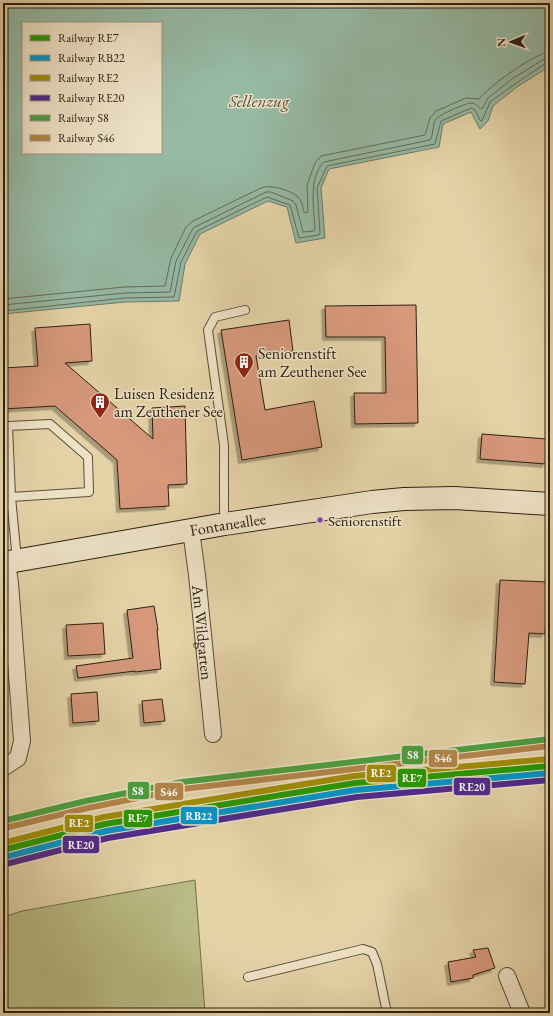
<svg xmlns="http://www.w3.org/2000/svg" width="553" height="1016" font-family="'EB Garamond',serif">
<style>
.green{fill:#b9bb84;stroke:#726e4b}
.water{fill:#96b9a4;stroke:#6c7c6a;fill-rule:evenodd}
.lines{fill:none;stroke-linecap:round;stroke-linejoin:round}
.shore{stroke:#616c5b;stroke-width:1}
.building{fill:#d7987c;stroke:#2c2012;filter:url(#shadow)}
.lane-casing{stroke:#5a4d38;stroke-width:10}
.street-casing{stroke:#5a4d38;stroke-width:18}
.secondary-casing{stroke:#2c2012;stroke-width:24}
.lane{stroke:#eee2c6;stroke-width:8}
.street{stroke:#eee2c6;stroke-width:16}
.secondary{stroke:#eee2c6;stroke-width:22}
.rail-1-casing{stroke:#eee2c6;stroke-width:9}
.rail-2-casing{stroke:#eee2c6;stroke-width:9}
.rail-3-casing{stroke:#eee2c6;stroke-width:9}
.rail-4-casing{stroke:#eee2c6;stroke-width:9}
.rail-5-casing{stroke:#eee2c6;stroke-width:9}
.rail-6-casing{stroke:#eee2c6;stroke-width:9}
.rail-1{stroke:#269900;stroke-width:6}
.rail-2{stroke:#0295cb;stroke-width:6}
.rail-3{stroke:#a08d08;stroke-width:6}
.rail-4{stroke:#4e2a8e;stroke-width:6}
.rail-5{stroke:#4c9e3f;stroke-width:6}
.rail-6{stroke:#b3854a;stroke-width:6}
.bus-dot{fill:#8e44ad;stroke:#eee2c6;stroke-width:1.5}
.labels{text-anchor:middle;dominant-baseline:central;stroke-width:3;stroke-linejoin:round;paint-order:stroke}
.bus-label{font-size:15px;fill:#2c2012;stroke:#eee2c6;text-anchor:start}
.poi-label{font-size:16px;fill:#2c2012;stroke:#eee2c6;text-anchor:start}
.street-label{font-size:16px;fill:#2c2012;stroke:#eee2c6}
.water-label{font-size:17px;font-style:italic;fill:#4c4e3e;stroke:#eee2c6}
.line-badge{stroke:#eee2c6;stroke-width:1.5}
.badge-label{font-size:11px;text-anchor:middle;font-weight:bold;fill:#fff}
</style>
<defs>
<filter id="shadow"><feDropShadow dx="-3.5" dy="3.5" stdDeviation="0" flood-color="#0004"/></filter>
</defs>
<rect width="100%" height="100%" fill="#e5d3a8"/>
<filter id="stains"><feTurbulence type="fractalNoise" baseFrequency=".005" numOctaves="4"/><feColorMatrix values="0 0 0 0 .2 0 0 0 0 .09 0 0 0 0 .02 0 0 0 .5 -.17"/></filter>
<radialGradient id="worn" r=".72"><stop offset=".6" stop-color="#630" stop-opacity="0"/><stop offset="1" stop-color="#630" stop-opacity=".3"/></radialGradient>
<path class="green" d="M 195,880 L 205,1013 L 3,1013 L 3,917 L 22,911 Z"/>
<path class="water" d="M 3,3 L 550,3 L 550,66 L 517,87 L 493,106 L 488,121 L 480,129 L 471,112 L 443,124 L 439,147 L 329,169 L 321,188 L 325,238 L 296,243 L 287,207 L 268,201 L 200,234 L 185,264 L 179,301 L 125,302 L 3,314 ZM 23,23 L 161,23 L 161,153 L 23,153 Z"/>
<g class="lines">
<g class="shore">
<path d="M 3,299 L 124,287 L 165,286 L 171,258 L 186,227 L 193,221 L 261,188 C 269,184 291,190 298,197 C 302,201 303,207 304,212 L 307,213 L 308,211 L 307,185 L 315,163 L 321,156 L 425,135 L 430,118 L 436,111 L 466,98 L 479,99 C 488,87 536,52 550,52"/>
<path d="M 3,305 L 125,293 L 170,292 L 176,261 L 193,228 L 266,192 L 271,192 L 293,201 L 296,205 L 303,232 L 314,231 L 315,229 C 314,208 308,178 324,162 L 430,140 C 434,134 432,124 436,119 C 439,115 466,103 471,103 C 476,103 478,108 482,109 L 488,98 L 512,79 L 544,59 L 550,58"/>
<path d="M 3,311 L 125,298 L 174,297 L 181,262 L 197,231 L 267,197 L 290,205 L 299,238 L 319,235 L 320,233 L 317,188 L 327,166 L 435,144 L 441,121 L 471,108 L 475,110 L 480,120 L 482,121 L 490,102 L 515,84 L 546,63 L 550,63"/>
</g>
</g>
<g class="building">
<path d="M 416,305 L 418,423 L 355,424 L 354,393 L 386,393 L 385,337 L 326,337 L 325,306 Z"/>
<path d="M 289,320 L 293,351 L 256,356 L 265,410 L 314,401 L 322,447 L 242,460 L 221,330 Z"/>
<path d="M 90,324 L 92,361 L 65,363 L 153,439 L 152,408 L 185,406 L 187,484 L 168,485 L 169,506 L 120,509 L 117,460 L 55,406 L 3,409 L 3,368 L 38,366 L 35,328 Z"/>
<path d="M 482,434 L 547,439 L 546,464 L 480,459 Z"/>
<path d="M 500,580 L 548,582 L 545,634 L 529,633 L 525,684 L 494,682 Z"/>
<path d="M 154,606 L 158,630 L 157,630 L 161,669 L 135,672 L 135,671 L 78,678 L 76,666 L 133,658 L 127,610 Z"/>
<path d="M 103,623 L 105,654 L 68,656 L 66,625 Z"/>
<path d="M 97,692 L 99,721 L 73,723 L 71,694 Z"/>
<path d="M 162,699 L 165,721 L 144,723 L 142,701 Z"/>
<path d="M 488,948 L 495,968 L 473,975 L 473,978 L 451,982 L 448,962 L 476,957 L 473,950 Z"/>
</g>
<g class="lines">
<defs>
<g id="lane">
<path d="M 11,497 L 89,492 L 88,457 L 50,424 L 8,426 L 11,497 L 17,560"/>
<path d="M 225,524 L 224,511 L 224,445 L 208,330 L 215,317 L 245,310"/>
<path d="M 248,977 L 363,949 L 372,952 L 377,964 L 387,1013"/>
</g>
<g id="street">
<path id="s1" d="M 191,530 L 197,575 L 213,734"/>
<path d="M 3,768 L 18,758 L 22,741 L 10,583 L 7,563"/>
<path d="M 507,976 L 522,1013"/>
</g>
<g id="secondary">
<path id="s2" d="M 3,563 L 225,524 L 372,502 L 404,499 L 454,498 L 550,504"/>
</g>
</defs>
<use href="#lane" class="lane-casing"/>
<use href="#street" class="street-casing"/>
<use href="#secondary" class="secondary-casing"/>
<use href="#lane" class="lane"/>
<use href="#street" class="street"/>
<use href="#secondary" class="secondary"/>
<defs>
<path id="rail-1" d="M 3,850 L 105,824 L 355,783 L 550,766"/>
<path id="rail-2" d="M 5,857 L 106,831 L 356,790 L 550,773"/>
<path id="rail-3" d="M 3,843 L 104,817 L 354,776 L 549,759"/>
<path id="rail-4" d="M 6,864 L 108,838 L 357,797 L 550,780"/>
<path id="rail-5" d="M 3,821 L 86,801 L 182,782 L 550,739"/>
<path id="rail-6" d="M 5,828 L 88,808 L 183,789 L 550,746"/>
</defs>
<use href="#rail-1" class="rail-1-casing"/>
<use href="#rail-2" class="rail-2-casing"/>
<use href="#rail-3" class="rail-3-casing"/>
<use href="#rail-4" class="rail-4-casing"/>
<use href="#rail-5" class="rail-5-casing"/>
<use href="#rail-6" class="rail-6-casing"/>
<use href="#rail-1" class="rail-1"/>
<use href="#rail-2" class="rail-2"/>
<use href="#rail-3" class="rail-3"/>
<use href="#rail-4" class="rail-4"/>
<use href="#rail-5" class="rail-5"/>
<use href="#rail-6" class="rail-6"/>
</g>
<defs>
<symbol id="building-pin" viewBox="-11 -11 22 30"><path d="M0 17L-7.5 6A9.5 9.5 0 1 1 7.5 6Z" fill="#8f2418" stroke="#eee2c6"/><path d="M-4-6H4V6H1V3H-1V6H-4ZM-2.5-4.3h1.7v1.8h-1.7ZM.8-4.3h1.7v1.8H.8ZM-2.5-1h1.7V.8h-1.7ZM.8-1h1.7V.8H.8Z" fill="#fff"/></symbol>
</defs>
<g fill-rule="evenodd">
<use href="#building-pin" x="233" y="351" width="22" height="30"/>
<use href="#building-pin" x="89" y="391" width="22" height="30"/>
</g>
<circle class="bus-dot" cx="320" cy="520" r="3.5"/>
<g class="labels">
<g class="bus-label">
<text x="328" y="520">Seniorenstift</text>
</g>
<g class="poi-label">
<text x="258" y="353">Seniorenstift<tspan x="258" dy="18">am Zeuthener See</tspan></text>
<text x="114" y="393">Luisen Residenz<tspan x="114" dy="18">am Zeuthener See</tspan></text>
</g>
<g class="street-label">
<text stroke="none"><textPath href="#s2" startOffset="228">Fontaneallee</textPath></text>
<text stroke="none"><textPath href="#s1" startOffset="103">Am Wildgarten</textPath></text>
</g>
<g class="water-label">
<text x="259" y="101">Sellenzug</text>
</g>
</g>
<g class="line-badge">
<rect x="401" y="745" width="23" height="20" rx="4" fill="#4c9e3f"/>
<rect x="428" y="749" width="30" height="19" rx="4" fill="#b3854a"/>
<rect x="366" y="764" width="31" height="19" rx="4" fill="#a08d08"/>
<rect x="397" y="768" width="30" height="20" rx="4" fill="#269900"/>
<rect x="453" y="777" width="38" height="19" rx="4" fill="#4e2a8e"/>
<rect x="127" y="781" width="23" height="19" rx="4" fill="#4c9e3f"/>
<rect x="154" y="782" width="30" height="19" rx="4" fill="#b3854a"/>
<rect x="180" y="806" width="38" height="19" rx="4" fill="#0295cb"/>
<rect x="123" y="809" width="30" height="19" rx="4" fill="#269900"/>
<rect x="64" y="814" width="30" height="19" rx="4" fill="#a08d08"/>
<rect x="62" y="835" width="38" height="19" rx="4" fill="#4e2a8e"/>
</g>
<g class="badge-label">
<text x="413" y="759">S8</text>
<text x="443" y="762">S46</text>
<text x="381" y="777">RE2</text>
<text x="412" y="782">RE7</text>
<text x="472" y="791">RE20</text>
<text x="138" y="795">S8</text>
<text x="169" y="796">S46</text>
<text x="199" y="820">RB22</text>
<text x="138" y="822">RE7</text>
<text x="79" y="827">RE2</text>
<text x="81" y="849">RE20</text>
</g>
<rect width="553" height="1016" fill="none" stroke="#e5d3a8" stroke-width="16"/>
<rect x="4" y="4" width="545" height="1008" fill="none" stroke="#2c2012" stroke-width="2"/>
<rect x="8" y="8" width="537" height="1000" fill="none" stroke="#2c2012"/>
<rect x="22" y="22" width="140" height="132" fill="#eee2c6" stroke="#a0947e"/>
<rect x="30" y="35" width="20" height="6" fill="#269900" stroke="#a0947e"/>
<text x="58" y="42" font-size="12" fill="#2c2012">Railway RE7</text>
<rect x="30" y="55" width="20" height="6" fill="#0295cb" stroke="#a0947e"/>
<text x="58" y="62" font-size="12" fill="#2c2012">Railway RB22</text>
<rect x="30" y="75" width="20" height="6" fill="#a08d08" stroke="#a0947e"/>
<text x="58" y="82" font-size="12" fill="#2c2012">Railway RE2</text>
<rect x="30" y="95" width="20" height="6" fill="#4e2a8e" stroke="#a0947e"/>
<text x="58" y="102" font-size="12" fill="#2c2012">Railway RE20</text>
<rect x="30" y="115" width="20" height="6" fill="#4c9e3f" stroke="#a0947e"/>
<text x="58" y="122" font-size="12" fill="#2c2012">Railway S8</text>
<rect x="30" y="135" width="20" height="6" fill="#b3854a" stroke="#a0947e"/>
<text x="58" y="142" font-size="12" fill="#2c2012">Railway S46</text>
<g transform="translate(511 42) rotate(268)" stroke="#eee2c6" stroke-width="3" paint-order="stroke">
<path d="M0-3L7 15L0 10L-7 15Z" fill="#2c2012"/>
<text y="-6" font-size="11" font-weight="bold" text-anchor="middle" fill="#2c2012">N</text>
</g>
<rect width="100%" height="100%" filter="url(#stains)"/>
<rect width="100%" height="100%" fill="url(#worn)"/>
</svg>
